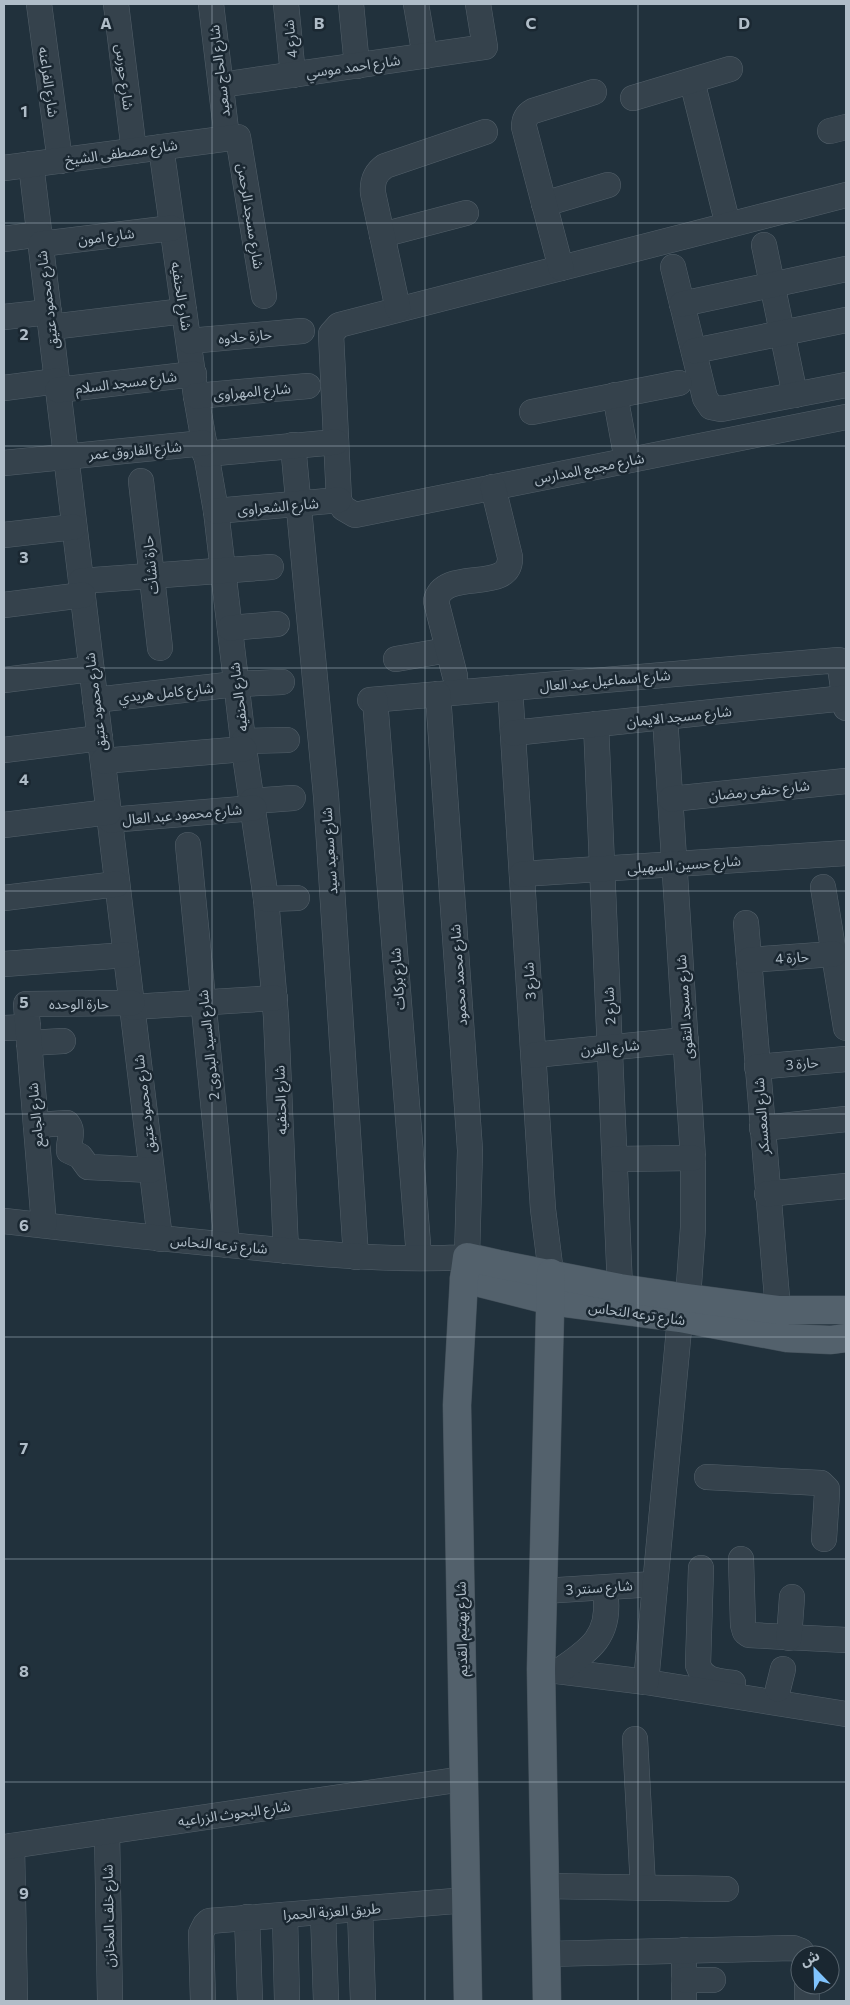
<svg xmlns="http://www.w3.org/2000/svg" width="850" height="2005" font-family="Commissioner,'Noto Sans Arabic',sans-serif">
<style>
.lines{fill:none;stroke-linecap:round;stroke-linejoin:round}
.minor-casing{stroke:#53606a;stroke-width:26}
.major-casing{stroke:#414e58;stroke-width:29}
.minor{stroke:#35424c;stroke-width:25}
.major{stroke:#53616c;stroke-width:28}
.grid{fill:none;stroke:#b0bdc8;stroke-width:1;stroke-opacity:0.55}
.labels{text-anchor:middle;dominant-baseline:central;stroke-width:5;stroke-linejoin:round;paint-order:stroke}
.street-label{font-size:14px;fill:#b0bdc8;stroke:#1a2731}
.grid-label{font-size:16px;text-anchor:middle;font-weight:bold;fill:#b0bdc8;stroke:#1a2731;stroke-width:5;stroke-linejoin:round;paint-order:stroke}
</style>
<rect width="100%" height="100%" fill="#21313c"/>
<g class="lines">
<defs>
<g id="minor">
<path d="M 39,4 L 60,161"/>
<path d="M 116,4 L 134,151"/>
<path d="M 211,4 L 227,138"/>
<path d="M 286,4 L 293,75"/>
<path d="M 351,4 L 357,66"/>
<path d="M 416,4 L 425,56"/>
<path d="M 692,81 L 728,225"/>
<path d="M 221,85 L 485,47 L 478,4"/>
<path d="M 633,98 L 730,69"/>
<path d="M 830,131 L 846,127"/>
<path d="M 161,147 L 196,396 L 216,511 L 244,749 L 266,899 L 276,1017 L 286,1251"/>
<path d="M 31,164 L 160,1239"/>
<path d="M 4,168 L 238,137 L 264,296"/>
<path d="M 846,195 L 339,325 L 331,334 L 339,500 L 343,508 L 355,515 L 846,417"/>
<path d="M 544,204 L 608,185"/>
<path d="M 382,235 L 466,213"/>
<path d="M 4,239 L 40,234"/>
<path d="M 41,244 L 172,228"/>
<path d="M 764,245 L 795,395"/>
<path d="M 673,267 L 705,398 L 711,407 L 721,409 L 846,385"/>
<path d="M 561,268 L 524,127 C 524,119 526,115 533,111 L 594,92"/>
<path d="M 682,304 L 846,269"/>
<path d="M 398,309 L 373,193 C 372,181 375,173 385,166 L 485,132"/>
<path d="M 4,317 L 49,312"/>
<path d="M 51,327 L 184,311"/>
<path d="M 189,341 L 302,331"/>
<path d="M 694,351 L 846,320"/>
<path d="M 4,388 L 57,381"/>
<path d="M 58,390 L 194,374"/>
<path d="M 615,395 L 627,460"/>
<path d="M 196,396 L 308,386"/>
<path d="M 532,412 L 679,383"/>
<path d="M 293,445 L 326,796 L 356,1257"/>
<path d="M 205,454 L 336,442"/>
<path d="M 4,463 L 204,443"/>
<path d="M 141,481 L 160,648"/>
<path d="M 216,511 L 339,500"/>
<path d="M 4,535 L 74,527"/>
<path d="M 81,581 L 271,567"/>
<path d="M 4,605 L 83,595"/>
<path d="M 230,628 L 277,624"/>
<path d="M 396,659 L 448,650"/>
<path d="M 455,676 L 436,601 C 444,566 511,595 510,557 L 493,487"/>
<path d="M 4,680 L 91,669"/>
<path d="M 510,688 L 543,1209 L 551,1273"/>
<path d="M 95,700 L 236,684 L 282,682"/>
<path d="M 370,700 L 839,660 L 846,708"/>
<path d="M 375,700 L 419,1257"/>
<path d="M 665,717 L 693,1158 L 693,1228 L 688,1298"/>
<path d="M 596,724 L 620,1288"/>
<path d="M 513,733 L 845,698"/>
<path d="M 244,741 L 287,740"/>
<path d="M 4,750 L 100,738"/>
<path d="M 103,761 L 244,749"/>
<path d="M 671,799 L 846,781"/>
<path d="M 252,801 L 293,798"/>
<path d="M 110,820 L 254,808"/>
<path d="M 4,825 L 109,812"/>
<path d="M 188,845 L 227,1245"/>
<path d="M 522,874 L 846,853"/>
<path d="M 823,887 L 846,1028"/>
<path d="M 4,898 L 117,884"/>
<path d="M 266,899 L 297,898"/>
<path d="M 746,923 L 778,1310"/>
<path d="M 749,960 L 834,954"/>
<path d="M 4,964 L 126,955"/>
<path d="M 132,1007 L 275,998"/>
<path d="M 4,1028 L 28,1027"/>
<path d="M 29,1043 L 63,1041"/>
<path d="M 534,1055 L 686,1040"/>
<path d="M 757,1067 L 846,1059"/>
<path d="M 36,1125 L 67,1123 C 75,1131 68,1142 69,1151 L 80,1156 L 88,1167 L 151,1170"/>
<path d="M 762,1128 L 846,1119"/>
<path d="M 615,1159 L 693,1158"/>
<path d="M 767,1194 L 846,1186"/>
<path d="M 4,1221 C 89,1231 174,1240 259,1248 C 328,1255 398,1261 467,1257 L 470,1150 L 438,694"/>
<path d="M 44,1225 L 26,1004 L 132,1003"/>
<path d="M 707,1477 L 821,1483 L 827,1489 L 827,1493 L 824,1539"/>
<path d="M 741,1559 L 743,1625 L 745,1632 L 749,1635 L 846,1640"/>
<path d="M 701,1568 L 698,1665 C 703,1681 718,1681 733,1683"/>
<path d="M 543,1591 L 655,1584"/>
<path d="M 789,1638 L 792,1597"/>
<path d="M 541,1669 L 646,1682 L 846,1714"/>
<path d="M 559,1671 C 587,1651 609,1639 606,1600"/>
<path d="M 646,1682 L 680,1318"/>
<path d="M 778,1689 L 783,1669"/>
<path d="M 635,1739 L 643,1887"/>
<path d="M 107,1832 L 110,2001"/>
<path d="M 12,1846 L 15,2001"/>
<path d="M 4,1847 L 463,1779"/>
<path d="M 545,1886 L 726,1889"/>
<path d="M 360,1909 L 363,2001"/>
<path d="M 323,1912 L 326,2001"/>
<path d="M 285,1915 L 287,2001"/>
<path d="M 247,1917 L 250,2001"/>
<path d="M 684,1950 L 684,2001"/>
<path d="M 546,1954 L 793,1948 L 801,1951 L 804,1955"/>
<path d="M 684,1980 L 713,1980"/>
<path d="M 807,1985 L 807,2001"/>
<path d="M 203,2001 L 201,1933 L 205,1925 L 209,1921 L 467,1900"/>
</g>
<g id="major">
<path d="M 464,1279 L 551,1301 L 680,1318 L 787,1338 L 831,1340 L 846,1338"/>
<path d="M 468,2001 L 457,1405 L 464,1279 L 467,1257 L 498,1264 L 620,1288 L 688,1298 L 778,1310 L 846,1310"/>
<path d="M 547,2001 L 541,1669 L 551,1273"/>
</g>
</defs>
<use href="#minor" class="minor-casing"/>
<use href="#major" class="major-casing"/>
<use href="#minor" class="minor"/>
<use href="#major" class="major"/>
</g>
<path class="grid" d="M 212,4 L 212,2001M 425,4 L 425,2001M 638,4 L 638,2001M 4,223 L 846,223M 4,446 L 846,446M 4,668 L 846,668M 4,891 L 846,891M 4,1114 L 846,1114M 4,1337 L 846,1337M 4,1559 L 846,1559M 4,1782 L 846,1782"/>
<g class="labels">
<g class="street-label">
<text transform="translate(290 39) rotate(-96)">شارع 4</text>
<text transform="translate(353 66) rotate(-8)">شارع احمد موسي</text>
<text transform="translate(219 71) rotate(-97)">شارع الحاج سعيد</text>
<text transform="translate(125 77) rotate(83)">شارع حورس</text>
<text transform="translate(49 82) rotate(82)">شارع الفراعنه</text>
<text transform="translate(121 152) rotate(-8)">شارع مصطفى الشيخ</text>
<text transform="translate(251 216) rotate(81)">شارع مسجد الرحمن</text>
<text transform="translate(106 236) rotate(-7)">شارع امون</text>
<text transform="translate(182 296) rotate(81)">شارع الحنفيه</text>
<text transform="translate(47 300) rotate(-97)">شارع محمود عتيق</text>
<text transform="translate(245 336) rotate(-5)">حارة حلاوه</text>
<text transform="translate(126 382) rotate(-7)">شارع مسجد السلام</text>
<text transform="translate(252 391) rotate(-5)">شارع المهراوى</text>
<text transform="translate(135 450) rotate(-5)">شارع الفاروق عمر</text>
<text transform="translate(589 468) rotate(-11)">شارع مجمع المدارس</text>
<text transform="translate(278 506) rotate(-5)">شارع الشعراوى</text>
<text transform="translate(150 565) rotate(-96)">حارة نشأت</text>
<text transform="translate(605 680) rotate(-5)">شارع اسماعيل عبد العال</text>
<text transform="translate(166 692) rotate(-6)">شارع كامل هريدي</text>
<text transform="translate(238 697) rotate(-97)">شارع الحنفيه</text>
<text transform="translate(95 702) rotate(-97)">شارع محمود عتيق</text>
<text transform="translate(679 716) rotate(-6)">شارع مسجد الايمان</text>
<text transform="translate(759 790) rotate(-6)">شارع حنفى رمضان</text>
<text transform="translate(182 814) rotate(-5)">شارع محمود عبد العال</text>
<text transform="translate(329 851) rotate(-94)">شارع سعيد سيد</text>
<text transform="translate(684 864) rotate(-4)">شارع حسين السهيلى</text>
<text transform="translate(792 957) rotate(-4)">حارة 4</text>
<text transform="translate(458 975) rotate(-94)">شارع محمد محمود</text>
<text transform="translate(397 979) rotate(-94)">شارع بركات</text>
<text transform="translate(529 981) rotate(-94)">شارع 3</text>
<text x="79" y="1003">حارة الوحده</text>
<text transform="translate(609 1006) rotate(-93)">شارع 2</text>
<text transform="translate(684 1007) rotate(-94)">شارع مسجد التقوى</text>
<text transform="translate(208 1045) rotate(-96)">شارع السيد البدوى 2</text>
<text transform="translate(610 1047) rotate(-5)">شارع الفرن</text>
<text transform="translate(802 1063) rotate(-5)">حارة 3</text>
<text transform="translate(280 1100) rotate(-92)">شارع الحنفيه</text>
<text transform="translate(144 1104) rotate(-97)">شارع محمود عتيق</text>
<text transform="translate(35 1115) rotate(-95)">شارع الجامع</text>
<text transform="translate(761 1116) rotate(-94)">شارع المعسكر</text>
<text transform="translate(219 1244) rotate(5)">شارع ترعه النحاس</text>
<text transform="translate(637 1313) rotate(8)">شارع ترعه النحاس</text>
<text transform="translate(599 1587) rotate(-4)">شارع سنتر 3</text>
<text transform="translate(461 1629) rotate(-91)">شارع بهتيم القديم</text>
<text transform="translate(234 1813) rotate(-8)">شارع البحوث الزراعيه</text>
<text transform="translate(332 1911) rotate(-4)">طريق العزبة الحمرا</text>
<text transform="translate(108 1916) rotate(-91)">شارع خلف المخازن</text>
</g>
</g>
<g class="grid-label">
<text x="106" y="29">A</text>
<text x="319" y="29">B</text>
<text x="531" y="29">C</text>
<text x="744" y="29">D</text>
<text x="24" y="117">1</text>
<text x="24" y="340">2</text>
<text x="24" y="563">3</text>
<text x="24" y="785">4</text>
<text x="24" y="1008">5</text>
<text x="24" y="1231">6</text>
<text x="24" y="1454">7</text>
<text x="24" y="1677">8</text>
<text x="24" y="1899">9</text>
</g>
<rect width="850" height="2005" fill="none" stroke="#b0bdc8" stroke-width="10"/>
<g transform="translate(815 1970) rotate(337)"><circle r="24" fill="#1a2731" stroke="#56636d"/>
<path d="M0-4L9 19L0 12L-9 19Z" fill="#80c3fd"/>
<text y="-8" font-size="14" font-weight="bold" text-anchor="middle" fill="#b0bdc8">ش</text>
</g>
</svg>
